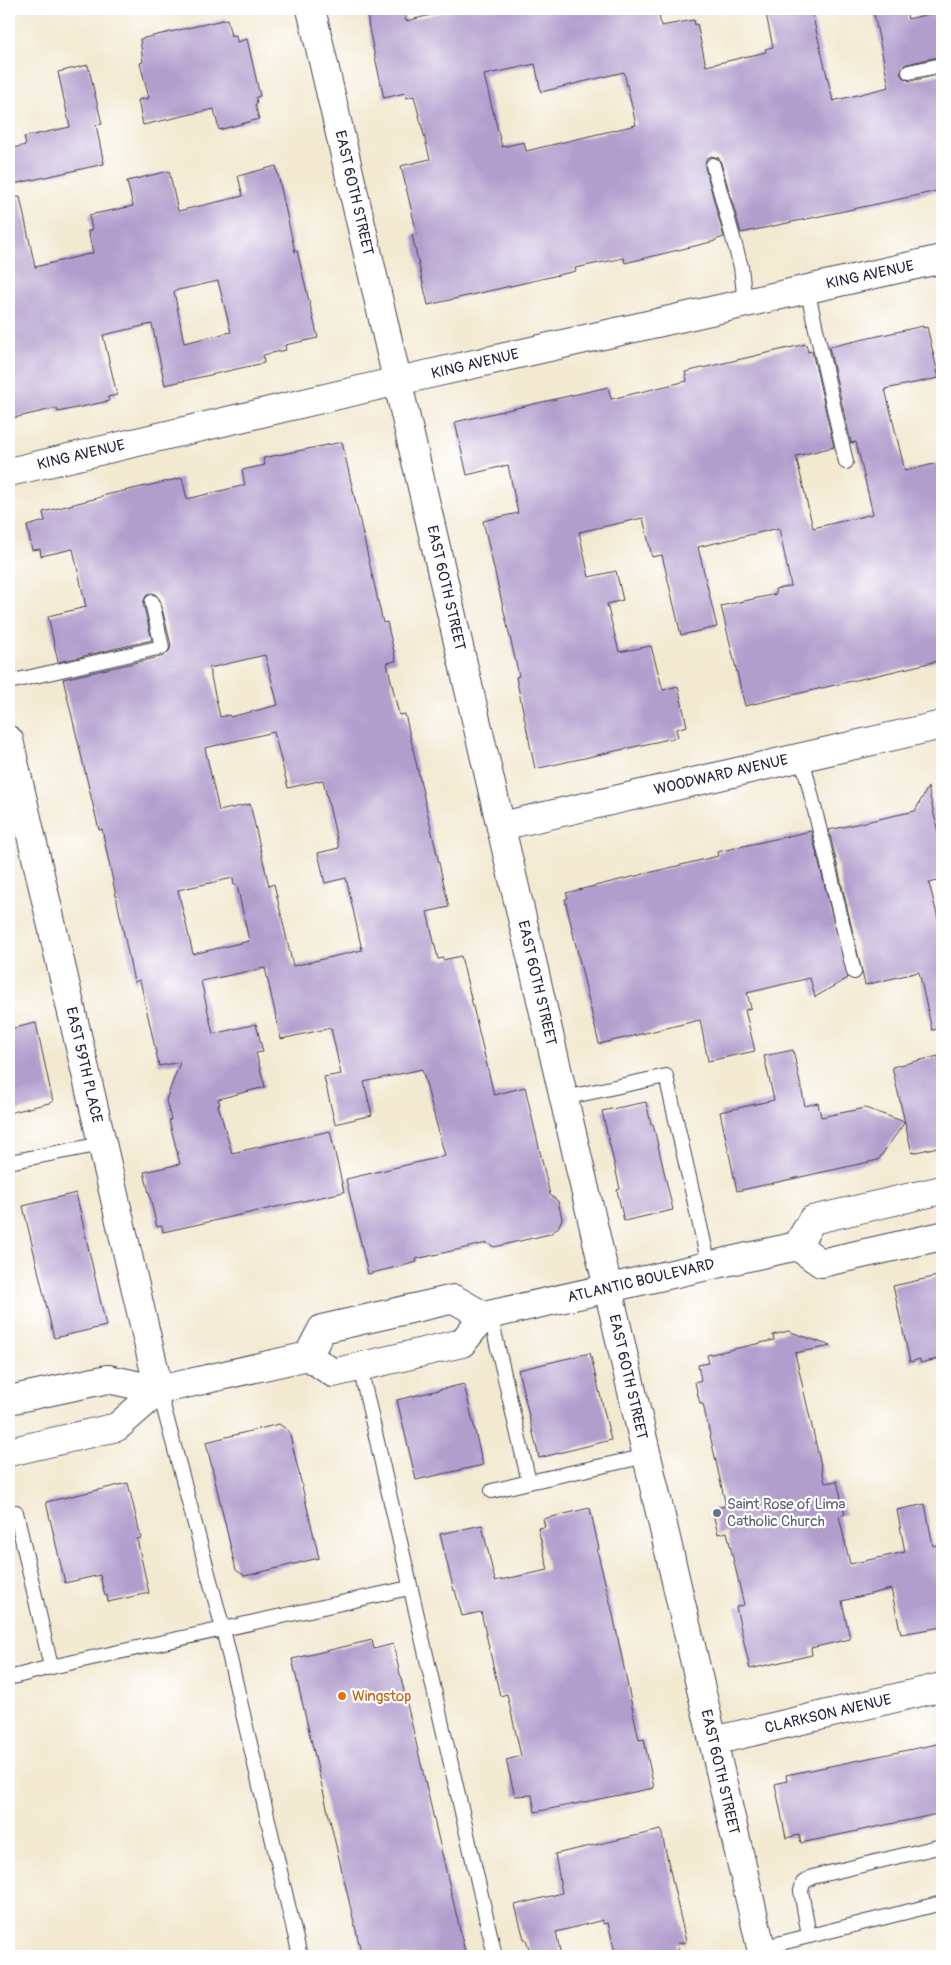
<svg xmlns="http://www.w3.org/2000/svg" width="951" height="1965" font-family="Pangolin,sans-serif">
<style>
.building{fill:#b29ecd;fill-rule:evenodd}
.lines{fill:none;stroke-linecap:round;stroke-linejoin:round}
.service-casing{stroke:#414052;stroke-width:16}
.minor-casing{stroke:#414052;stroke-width:30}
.primary-casing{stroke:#414052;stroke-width:30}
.service{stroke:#fff;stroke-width:14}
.minor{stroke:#fff;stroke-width:28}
.primary{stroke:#fff;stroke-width:28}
.worship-dot{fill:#6b7280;stroke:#fff;stroke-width:2}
.food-dot{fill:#e8710a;stroke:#fff;stroke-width:2}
.labels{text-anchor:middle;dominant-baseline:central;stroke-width:4.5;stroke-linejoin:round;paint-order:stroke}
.street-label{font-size:15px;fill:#22223b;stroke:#fff}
.worship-label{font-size:15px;fill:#5b616d;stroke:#fff;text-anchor:start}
.food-label{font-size:15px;fill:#c56008;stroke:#fff;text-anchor:start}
</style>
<rect width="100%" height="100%" fill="#fff"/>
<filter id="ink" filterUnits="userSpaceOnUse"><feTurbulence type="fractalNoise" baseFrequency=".02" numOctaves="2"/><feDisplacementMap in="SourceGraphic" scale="10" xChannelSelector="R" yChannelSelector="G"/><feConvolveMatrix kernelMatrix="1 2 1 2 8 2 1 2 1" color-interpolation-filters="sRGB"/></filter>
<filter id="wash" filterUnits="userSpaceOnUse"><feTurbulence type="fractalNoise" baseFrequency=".0096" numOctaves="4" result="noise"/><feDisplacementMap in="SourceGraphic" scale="20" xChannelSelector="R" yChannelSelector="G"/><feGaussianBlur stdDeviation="1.12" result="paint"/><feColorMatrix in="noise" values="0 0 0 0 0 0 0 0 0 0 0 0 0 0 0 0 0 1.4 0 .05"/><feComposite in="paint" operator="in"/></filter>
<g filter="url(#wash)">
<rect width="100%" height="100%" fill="#f3e9d1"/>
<g id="blocks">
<g class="building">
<path d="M 369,9 L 403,9 L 406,21 L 456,9 L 658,9 L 661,26 L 694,20 L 695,25 L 697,24 L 706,66 L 766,52 L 765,49 L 773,47 L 766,14 L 788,9 L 811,9 L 833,101 L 889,87 L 873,9 L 906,9 L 908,19 L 942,11 L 942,56 L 907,64 L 903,66 L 900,73 L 903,78 L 910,81 L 942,74 L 942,190 L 741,233 L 721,163 L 719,158 L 711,156 L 706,159 L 705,167 L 724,237 L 715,240 L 715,241 L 625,263 L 624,258 L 575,268 L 576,271 L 428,305 L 412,235 L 417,234 L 401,166 L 430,159 L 414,96 L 406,98 L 405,93 L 384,98 L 369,29 L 367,12 L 370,12 ZM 535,64 L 541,92 L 624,72 L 636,125 L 526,151 L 524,142 L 502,147 L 484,75 Z"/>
<path d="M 227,19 L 231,36 L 236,35 L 237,42 L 247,39 L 260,96 L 256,97 L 257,104 L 255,104 L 259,119 L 219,130 L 214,109 L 143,125 L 138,100 L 149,98 L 140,63 L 143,62 L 140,39 Z"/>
<path d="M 88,65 L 102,124 L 96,125 L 104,164 L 9,185 L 9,149 L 26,145 L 24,137 L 70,127 L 58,72 Z"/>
<path d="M 276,166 L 295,252 L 297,251 L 318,338 L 285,345 L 286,350 L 263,355 L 264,363 L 165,385 L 152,324 L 103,335 L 117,395 L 108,397 L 109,401 L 58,412 L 57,408 L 9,419 L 9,198 L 20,197 L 35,267 L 93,253 L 88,231 L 92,230 L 89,215 L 133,206 L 127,181 L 169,171 L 178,211 L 243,196 L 238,176 ZM 218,281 L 231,332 L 184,343 L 174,291 Z"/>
<path d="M 923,326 L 923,328 L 927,327 L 939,378 L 885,389 L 905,471 L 942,462 L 942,660 L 745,706 L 721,606 L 776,594 L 775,589 L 791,586 L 779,528 L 698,547 L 717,627 L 681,635 L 662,555 L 652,557 L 643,518 L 579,532 L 589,577 L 616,571 L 623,600 L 607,604 L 619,652 L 651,646 L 663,690 L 678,686 L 687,726 L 676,729 L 678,737 L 535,769 L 516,677 L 519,676 L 483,521 L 518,513 L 508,465 L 467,475 L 455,422 L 608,387 L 611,399 L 687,381 L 685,372 L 806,344 L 808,352 L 812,351 L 834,447 L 796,456 L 813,528 L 873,514 L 856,442 L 851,443 L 829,347 Z"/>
<path d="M 342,442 L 383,623 L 387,622 L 396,661 L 387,663 L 399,715 L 405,714 L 449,907 L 427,912 L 438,959 L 443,958 L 443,960 L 461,956 L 494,1095 L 525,1087 L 550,1195 L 558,1201 L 562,1219 L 558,1228 L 550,1234 L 494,1247 L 487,1243 L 416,1259 L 417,1262 L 368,1274 L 346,1179 L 445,1156 L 422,1069 L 364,1082 L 372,1115 L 335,1124 L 324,1077 L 341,1074 L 331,1028 L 281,1039 L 265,968 L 201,981 L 213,1034 L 256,1024 L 263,1052 L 256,1053 L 265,1087 L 218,1099 L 220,1105 L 218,1105 L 232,1153 L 330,1131 L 344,1192 L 163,1232 L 162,1226 L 157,1227 L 144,1172 L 180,1164 L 169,1120 L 171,1120 L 166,1100 L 180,1062 L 159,1066 L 140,980 L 134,982 L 102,829 L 99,830 L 63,679 L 164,656 L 170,650 L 171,645 L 160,600 L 155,594 L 151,593 L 146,596 L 143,603 L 152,640 L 58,662 L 48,616 L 86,607 L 73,549 L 41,556 L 40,549 L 32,550 L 27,526 L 45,521 L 43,512 L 101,497 L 101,496 L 182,478 L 187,499 L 245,485 L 242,470 L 265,465 L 263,458 ZM 265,655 L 278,705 L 230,717 L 229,715 L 220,717 L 209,668 ZM 274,732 L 288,788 L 323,780 L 339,848 L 318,853 L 325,883 L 346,878 L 362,950 L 293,966 L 274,884 L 269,886 L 250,804 L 219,811 L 205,748 ZM 233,878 L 234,885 L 237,885 L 249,941 L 193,954 L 178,890 Z"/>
<path d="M 928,787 L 942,850 L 942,880 L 929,883 L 942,934 L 942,1029 L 932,1030 L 919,972 L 865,985 L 829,830 L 915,811 Z"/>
<path d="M 811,831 L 848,978 L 815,997 L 810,978 L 747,993 L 751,1008 L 745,1010 L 755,1051 L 708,1061 L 700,1020 L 599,1044 L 565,899 L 568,898 L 566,893 L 718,856 L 717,852 Z"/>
<path d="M 36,1023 L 53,1102 L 9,1113 L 9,1029 Z"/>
<path d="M 793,1050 L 805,1106 L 818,1103 L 821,1117 L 865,1108 L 905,1122 L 878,1160 L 737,1191 L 720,1112 L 774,1100 L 764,1056 Z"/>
<path d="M 938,1056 L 942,1074 L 942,1146 L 912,1153 L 892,1067 Z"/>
<path d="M 646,1102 L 651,1124 L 653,1124 L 673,1210 L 624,1221 L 617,1190 L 620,1189 L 602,1111 Z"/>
<path d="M 76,1193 L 106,1326 L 54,1338 L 23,1206 Z"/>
<path d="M 942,1275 L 942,1358 L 920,1363 L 920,1359 L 910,1362 L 893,1286 Z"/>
<path d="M 788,1331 L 831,1346 L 795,1353 L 825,1483 L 837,1481 L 845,1514 L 839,1516 L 850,1564 L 905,1552 L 897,1510 L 925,1504 L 933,1546 L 942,1544 L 942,1627 L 901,1634 L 891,1589 L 842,1601 L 850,1639 L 811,1648 L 812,1655 L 750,1669 L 736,1607 L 744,1605 L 727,1532 L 718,1534 L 712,1509 L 726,1506 L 703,1404 L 700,1404 L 695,1382 L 701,1380 L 698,1365 L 709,1363 L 707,1355 L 774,1340 L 773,1335 Z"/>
<path d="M 590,1353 L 611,1440 L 539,1458 L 518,1370 Z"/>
<path d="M 464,1384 L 483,1465 L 416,1480 L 397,1400 Z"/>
<path d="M 279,1424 L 289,1431 L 319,1558 L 245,1576 L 236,1570 L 206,1442 Z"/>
<path d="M 128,1483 L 141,1538 L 137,1539 L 149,1593 L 108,1602 L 107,1595 L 105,1596 L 100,1575 L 65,1583 L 46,1502 Z"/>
<path d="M 590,1508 L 599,1549 L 597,1550 L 612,1610 L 639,1740 L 644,1739 L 654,1788 L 535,1812 L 532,1795 L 515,1796 L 506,1760 L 521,1756 L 507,1694 L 500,1696 L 481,1612 L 462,1616 L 455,1590 L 454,1591 L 440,1534 L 482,1525 L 495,1581 L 548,1570 L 538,1528 L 545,1527 L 543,1519 Z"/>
<path d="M 372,1640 L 374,1649 L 393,1644 L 466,1956 L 362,1956 L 292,1659 Z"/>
<path d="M 942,1743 L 942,1813 L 801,1843 L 799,1835 L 786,1838 L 775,1784 L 787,1781 L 786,1775 Z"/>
<path d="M 661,1830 L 686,1942 L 677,1944 L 680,1956 L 616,1956 L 608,1923 L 603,1924 L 603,1920 L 556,1932 L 561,1956 L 531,1956 L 526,1939 L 524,1939 L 515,1905 L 562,1893 L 555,1854 Z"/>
</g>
</g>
</g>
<g filter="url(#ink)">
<use href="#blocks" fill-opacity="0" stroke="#414052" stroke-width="1"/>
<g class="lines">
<defs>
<g id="service">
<path d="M 909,72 L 942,65"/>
<path d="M 713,165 L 741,267 L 745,303"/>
<path d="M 807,289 L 846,462"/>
<path d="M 9,682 L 162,647 L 152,602"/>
<path d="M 802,757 L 854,972"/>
<path d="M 564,1098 L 666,1076 L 709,1265"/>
<path d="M 9,1162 L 102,1144"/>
<path d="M 490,1314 L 529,1482 L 647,1456"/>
<path d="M 360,1367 L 495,1956"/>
<path d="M 159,1390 L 223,1629 L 300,1956"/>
<path d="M 492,1491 L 529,1482"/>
<path d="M 16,1512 L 51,1667"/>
<path d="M 9,1678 L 51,1667 L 409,1588"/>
<path d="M 809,1936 L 801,1891 L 803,1883 L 812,1877 L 942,1846"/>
<path d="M 761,1948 L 942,1903"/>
</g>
<g id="minor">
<path d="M 311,9 L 763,1956"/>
<path d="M 9,472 L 398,381 L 942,259"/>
<path d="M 9,740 L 159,1390"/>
<path d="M 501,826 L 942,725"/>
<path d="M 713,1741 L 942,1687"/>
</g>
<g id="primary">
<path d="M 797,1246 L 821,1263 L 942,1236"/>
<path d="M 308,1356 L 322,1329 L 454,1299 L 484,1316"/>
<path d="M 9,1400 L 108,1379 L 159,1390 L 308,1356 L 333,1373 L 462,1343 L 484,1316 L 797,1246 L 812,1220 L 942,1190"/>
<path d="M 9,1452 L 117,1427 L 159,1390"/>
</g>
</defs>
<use href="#service" class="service-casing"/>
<use href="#minor" class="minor-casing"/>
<use href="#primary" class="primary-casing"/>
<use href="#service" class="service"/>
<use href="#minor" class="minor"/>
<use href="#primary" class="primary"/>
</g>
</g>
<circle class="worship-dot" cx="717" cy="1513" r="5"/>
<circle class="food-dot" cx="342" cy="1696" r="5"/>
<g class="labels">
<g class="street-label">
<text transform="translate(354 193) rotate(77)">EAST 60TH STREET</text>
<text transform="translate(870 275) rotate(-12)">KING AVENUE</text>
<text transform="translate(475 364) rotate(-13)">KING AVENUE</text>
<text transform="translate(81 455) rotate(-13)">KING AVENUE</text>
<text transform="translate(446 588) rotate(77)">EAST 60TH STREET</text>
<text transform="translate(721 775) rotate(-13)">WOODWARD AVENUE</text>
<text transform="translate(537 983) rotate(77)">EAST 60TH STREET</text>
<text transform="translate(84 1065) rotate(77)">EAST 59TH PLACE</text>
<text transform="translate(641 1281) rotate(-13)">ATLANTIC BOULEVARD</text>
<text transform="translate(628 1377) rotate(77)">EAST 60TH STREET</text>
<text transform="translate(828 1714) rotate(-13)">CLARKSON AVENUE</text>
<text transform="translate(720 1772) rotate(77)">EAST 60TH STREET</text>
</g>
<g class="worship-label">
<text x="727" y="1504">Saint Rose of Lima<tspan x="727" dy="17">Catholic Church</tspan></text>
</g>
<g class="food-label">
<text x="352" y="1696">Wingstop</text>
</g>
</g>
<rect width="951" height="1965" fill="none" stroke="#fff" stroke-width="30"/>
</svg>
